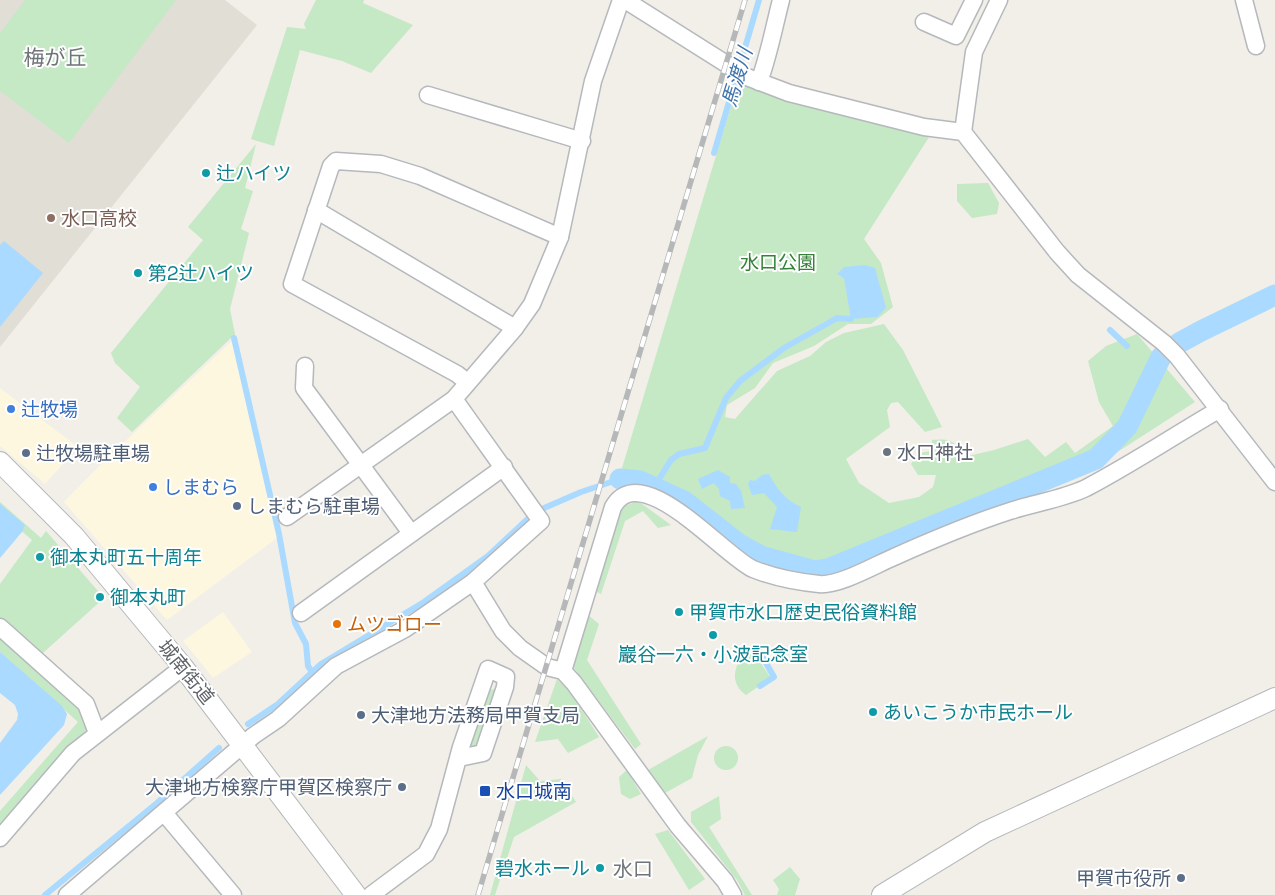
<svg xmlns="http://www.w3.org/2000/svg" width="1275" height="895" font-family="'Space Grotesk','Noto Sans JP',sans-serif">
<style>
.commercial{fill:#fef7e0}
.education{fill:#e1ded6}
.green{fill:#c5e8c5}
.water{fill:#aadaff}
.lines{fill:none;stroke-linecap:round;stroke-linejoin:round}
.stream{stroke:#aadaff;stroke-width:6}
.canal{stroke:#aadaff;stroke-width:21}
.minor-casing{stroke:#b5b8bc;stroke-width:19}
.tertiary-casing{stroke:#b5b8bc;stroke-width:22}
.minor{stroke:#fff;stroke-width:16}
.tertiary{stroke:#fff;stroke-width:20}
.rail-casing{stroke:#b6b7b8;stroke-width:5.5}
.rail{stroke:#fff;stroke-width:4;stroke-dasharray:11;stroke-linecap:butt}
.culture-dot{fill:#0f9aa8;stroke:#fff;stroke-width:2}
.education-dot{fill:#8d6e63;stroke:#fff;stroke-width:2}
.shop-dot{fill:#3f7fe0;stroke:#fff;stroke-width:2}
.worship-dot{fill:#6b7280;stroke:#fff;stroke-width:2}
.service-dot{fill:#5c6f8a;stroke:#fff;stroke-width:2}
.food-dot{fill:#e8710a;stroke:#fff;stroke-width:2}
.transit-dot{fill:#1a4fb4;stroke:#fff;stroke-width:2}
.labels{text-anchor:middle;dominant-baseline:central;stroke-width:4;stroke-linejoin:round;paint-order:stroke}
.culture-label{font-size:19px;fill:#0d838f;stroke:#fff;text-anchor:start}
.education-label{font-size:19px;fill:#785e54;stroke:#fff;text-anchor:start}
.park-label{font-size:19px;fill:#348238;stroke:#fff}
.shop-label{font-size:19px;fill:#366cbe;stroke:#fff;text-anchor:start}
.worship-label{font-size:19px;fill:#5b616d;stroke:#fff;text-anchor:start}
.service-label{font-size:19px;fill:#4e5e75;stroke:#fff;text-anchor:start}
.food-label{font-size:19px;fill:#c56008;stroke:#fff;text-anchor:start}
.street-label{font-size:19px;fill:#5f6368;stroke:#fff}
.transit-label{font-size:19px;fill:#164399;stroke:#fff;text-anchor:start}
.water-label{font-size:20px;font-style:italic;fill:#4174aa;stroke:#fff}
.neighbourhood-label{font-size:20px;fill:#70757a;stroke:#fff}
.quarter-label{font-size:21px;fill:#70757a;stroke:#fff}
</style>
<rect width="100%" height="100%" fill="#f1efe8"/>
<g class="commercial">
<path d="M 233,340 L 278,537 L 167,620 L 64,502 L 101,464 Z"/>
<path d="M 0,388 L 78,447 L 45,484 L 0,446 Z"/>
<path d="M 223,612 L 252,652 L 213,678 L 183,641 Z"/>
</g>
<path class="education" d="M 0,0 L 225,0 L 257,25 L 0,347 Z"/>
<g class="green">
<path d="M 25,0 L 176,0 L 69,143 L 0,91 L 0,33 Z"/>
<path d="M 316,0 L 364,0 L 363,3 L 413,25 L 371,73 L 342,61 L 300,50 L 274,146 L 251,139 L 287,27 L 306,29 L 304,24 Z"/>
<path d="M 740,76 L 931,134 L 864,239 L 881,263 L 893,307 L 871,324 L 848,324 L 814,346 L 773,363 L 755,388 L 727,405 L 725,417 L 735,419 L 777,371 L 810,356 L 826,342 L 844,333 L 884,324 L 903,350 L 942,427 L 925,432 L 898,402 L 891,403 L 887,410 L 890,427 L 846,459 L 859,483 L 889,503 L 919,497 L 933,487 L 936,475 L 918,475 L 911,464 L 919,453 L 932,451 L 932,440 C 952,438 954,441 964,457 L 994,450 L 1028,439 L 1045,457 L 1066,442 L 1075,453 L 1113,426 L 1099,402 L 1088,361 L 1106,346 L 1137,334 L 1195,402 L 1105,460 L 934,531 L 870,561 L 816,576 L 753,558 L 651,491 L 643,483 L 619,478 Z"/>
<path d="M 256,144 L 245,188 L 253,191 L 241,229 L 249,233 L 230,309 L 235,334 L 132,432 L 117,418 L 140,387 L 115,363 L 111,353 L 203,240 L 188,227 Z"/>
<path d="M 988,183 L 999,203 L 997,214 L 972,218 L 957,201 L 957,184 Z"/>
<path d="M 638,501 L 671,525 L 658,528 L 643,511 L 625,521 L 601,594 L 593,590 L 620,508 Z"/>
<path d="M 0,502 L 41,538 L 46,531 L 104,598 L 34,661 L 94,721 L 0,829 L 0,811 L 78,722 L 0,652 L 0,584 L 32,540 L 0,513 Z"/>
<path d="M 588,615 L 599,624 L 587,660 L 641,744 L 635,749 L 571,664 Z"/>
<path d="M 751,649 L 771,678 L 746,695 C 727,682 735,660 751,649 Z"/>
<path d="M 557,679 L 571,693 L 599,737 L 568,753 L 558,739 L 535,742 Z"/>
<path d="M 494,689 L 499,693 L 479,749 L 469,750 L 487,691 Z"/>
<path d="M 708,736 L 698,755 L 692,778 L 665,793 L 648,770 Z"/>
<circle cx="726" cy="758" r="12"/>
<path d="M 526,765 L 540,781 L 561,779 L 576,802 L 514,837 L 495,895 L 490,895 Z"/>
<path d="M 627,770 L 641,794 L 630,799 L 621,794 L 619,777 Z"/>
<path d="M 719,796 L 721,819 L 709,827 L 752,895 L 745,895 L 737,880 L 691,822 L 691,812 Z"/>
<path d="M 668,830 L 705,879 L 689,890 L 655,834 Z"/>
<path d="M 790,867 L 800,879 L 795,895 L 777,895 L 779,889 L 773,880 Z"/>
</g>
<g class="water">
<path d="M 4,241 L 43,273 L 0,327 L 0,245 Z"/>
<path d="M 865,265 L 875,268 L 886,308 L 877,317 L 851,319 L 844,278 L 837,274 L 844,267 Z"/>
<path d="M 718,470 L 730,477 L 730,483 L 736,484 L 741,491 L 745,508 L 731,509 L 730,501 L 720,496 L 719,489 L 714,483 L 702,489 L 698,479 Z"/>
<path d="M 769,474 C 777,489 785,500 801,507 L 797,532 L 770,529 L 777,507 L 764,493 L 752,495 L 748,484 L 750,480 L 755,481 L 762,475 Z"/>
<path d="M 0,504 L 25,525 L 22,532 L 0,558 Z"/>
<path d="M 0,652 L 62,706 L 67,714 L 64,725 L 0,795 L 0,743 L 17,720 L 18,714 L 15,705 L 0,693 Z"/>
</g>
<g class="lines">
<g class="stream">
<path d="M 714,153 L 759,0"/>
<path d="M 1110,330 L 1127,346"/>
<path d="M 234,338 L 279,534 L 295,623 L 306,644 L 308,666 L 312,672"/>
<path d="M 1148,371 L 1152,374"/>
<path d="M 654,487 L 671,460 L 679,454 L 705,448 L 726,398 L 740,381 L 784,348 L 837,318 L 851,319"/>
<path d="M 757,647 L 774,677 L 760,686"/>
<path d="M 248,724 L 278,704 L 321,664 L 424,602 L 488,556 L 535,512 L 581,492 L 620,479"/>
<path d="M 45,895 L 157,803 L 219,748"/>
</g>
<path class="canal" d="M 620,479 L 640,481 L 684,501 L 739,544 L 761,556 L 815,571 L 828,569 L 1096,459 L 1127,427 L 1161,357 L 1179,343 L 1201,331 L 1275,295"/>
<defs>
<g id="minor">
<path d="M 625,0 L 747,77 L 789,93 L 924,127 L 963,132 L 1057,252 L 1078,275 L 1164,343 L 1177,356 L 1275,482"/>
<path d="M 1244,0 L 1256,46"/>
<path d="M 924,22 L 956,36 L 974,0"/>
<path d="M 759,82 C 769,55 774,27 781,0"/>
<path d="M 428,95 L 582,141"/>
<path d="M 963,132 L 974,52 L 999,0"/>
<path d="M 316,210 L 515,328"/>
<path d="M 305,366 L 304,388 L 411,533"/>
<path d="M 467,382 L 457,374 L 292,284 L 331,166 L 336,161 L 381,164 L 420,176 L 560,237"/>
<path d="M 287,517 L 454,399 L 515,328 L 532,304 L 560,237 L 593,81 L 621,0"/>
<path d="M 473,582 L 503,631 L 520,648 L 547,667 L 563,671 L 574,683 L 678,826 L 725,881 L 733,895"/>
<path d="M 301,613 L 504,467"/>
<path d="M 0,627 L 86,704 L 97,733"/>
<path d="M 563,671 L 613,507 C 641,457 724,556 753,569 C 773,577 798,582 819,584 C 839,586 875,565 894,557 C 932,540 970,524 1010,511 C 1034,503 1063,499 1086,488 C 1132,464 1175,435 1220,409"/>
<path d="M 165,814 L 233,895"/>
<path d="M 0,838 L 73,753 L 183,667"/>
<path d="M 67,895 L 253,736 L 278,719 L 336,666 L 405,629 L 473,582 L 541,521 L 454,399"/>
<path d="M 371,895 L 426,854 L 439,829 L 461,747 L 488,669 L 506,677 L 505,687 L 483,753 L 459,758"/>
</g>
<g id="tertiary">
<path d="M 0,462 L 74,536 L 183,667 L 356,895"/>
<path d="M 882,895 L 985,832 L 1275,698"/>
</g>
</defs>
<use href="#minor" class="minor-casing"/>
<use href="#tertiary" class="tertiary-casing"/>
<use href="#minor" class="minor"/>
<use href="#tertiary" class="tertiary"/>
<defs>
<path id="rail" d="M 478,895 L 745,0"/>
</defs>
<use href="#rail" class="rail-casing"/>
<use href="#rail" class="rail"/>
</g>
<g class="culture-dot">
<circle cx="206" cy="173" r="5"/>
<circle cx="138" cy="273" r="5"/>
<circle cx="40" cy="557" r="5"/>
<circle cx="100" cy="597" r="5"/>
<circle cx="679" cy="612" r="5"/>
<circle cx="713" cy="635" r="5"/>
<circle cx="873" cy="712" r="5"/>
<circle cx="600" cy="868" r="5"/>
</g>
<circle class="education-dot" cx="51" cy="218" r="5"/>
<g class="shop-dot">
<circle cx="11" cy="409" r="5"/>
<circle cx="153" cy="487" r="5"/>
</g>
<circle class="worship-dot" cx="887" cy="452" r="5"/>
<g class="service-dot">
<circle cx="26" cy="453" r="5"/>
<circle cx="237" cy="506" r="5"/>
<circle cx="361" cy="715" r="5"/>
<circle cx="402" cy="787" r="5"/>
<circle cx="1181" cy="878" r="5"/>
</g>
<circle class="food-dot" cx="337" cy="624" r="5"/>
<rect class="transit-dot" x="479" y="785" width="12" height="12" rx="2.5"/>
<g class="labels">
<g class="culture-label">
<text x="216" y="173">辻ハイツ</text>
<text x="148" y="273">第2辻ハイツ</text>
<text x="50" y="557">御本丸町五十周年</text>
<text x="110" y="597">御本丸町</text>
<text x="689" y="612">甲賀市水口歴史民俗資料館</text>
<text x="713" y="654" text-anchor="middle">巖谷一六・小波記念室</text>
<text x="883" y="712">あいこうか市民ホール</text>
<text x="590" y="868" text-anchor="end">碧水ホール</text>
</g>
<g class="education-label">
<text x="61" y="218">水口高校</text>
</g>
<g class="park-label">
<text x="778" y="262">水口公園</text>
</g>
<g class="shop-label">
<text x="21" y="409">辻牧場</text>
<text x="163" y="487">しまむら</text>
</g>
<g class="worship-label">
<text x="897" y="452">水口神社</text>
</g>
<g class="service-label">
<text x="36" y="453">辻牧場駐車場</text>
<text x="247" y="506">しまむら駐車場</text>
<text x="371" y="715">大津地方法務局甲賀支局</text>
<text x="392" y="787" text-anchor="end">大津地方検察庁甲賀区検察庁</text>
<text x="1171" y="878" text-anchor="end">甲賀市役所</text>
</g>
<g class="food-label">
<text x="347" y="624">ムツゴロー</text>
</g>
<g class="street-label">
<text transform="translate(186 672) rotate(51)">城南街道</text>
</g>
<g class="transit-label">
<text x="496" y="791">水口城南</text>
</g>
<g class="water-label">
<text transform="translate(737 77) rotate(-73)">馬渡川</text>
</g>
<g class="neighbourhood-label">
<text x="633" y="869">水口</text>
</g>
<g class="quarter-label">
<text x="55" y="57">梅が丘</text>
</g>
</g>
</svg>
